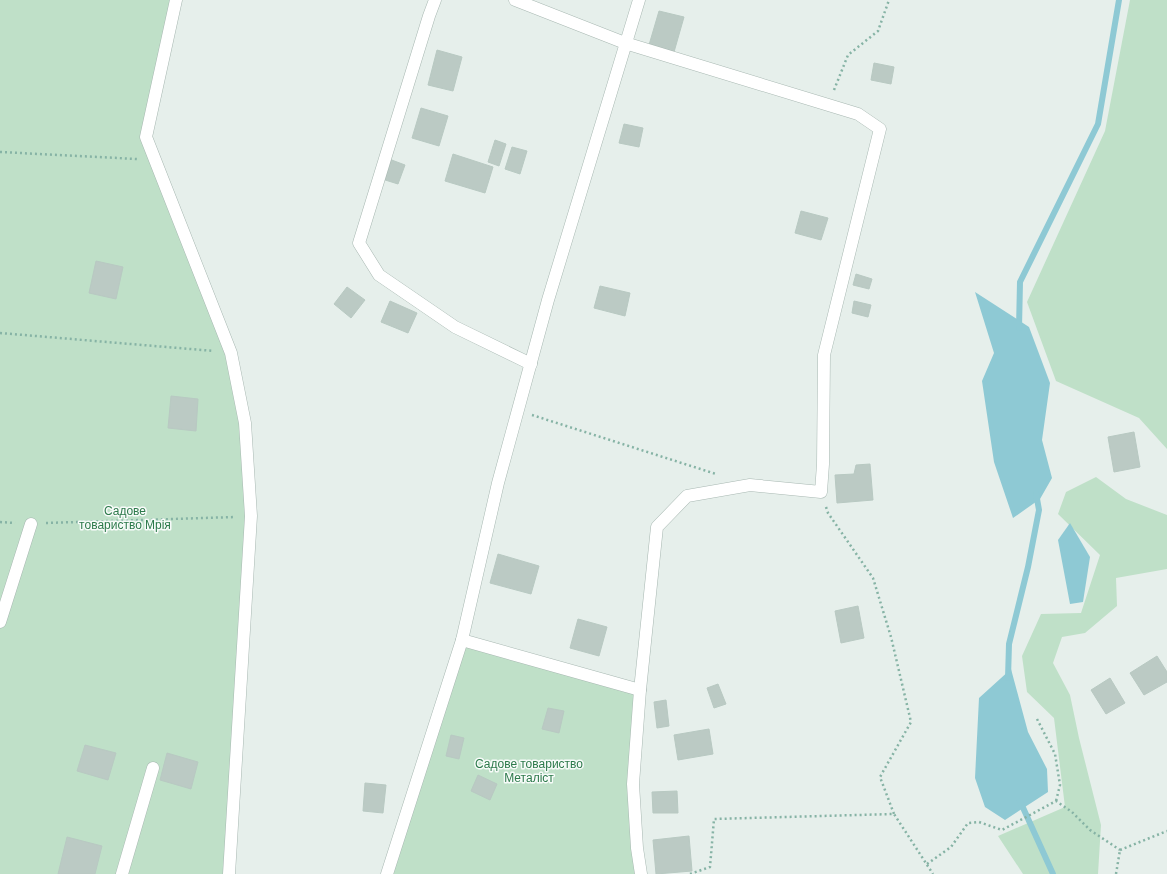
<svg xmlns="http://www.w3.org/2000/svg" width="1167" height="874" font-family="'DM Sans',sans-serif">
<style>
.green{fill:#bfe0c8}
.water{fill:#8ec9d4}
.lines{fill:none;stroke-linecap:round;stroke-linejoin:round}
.stream{stroke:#8ec9d4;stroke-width:6}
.building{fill:#bbcac4;stroke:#b8c9c2}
.minor-casing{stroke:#a8b8b2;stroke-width:13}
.path{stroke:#86b3a5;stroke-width:2.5;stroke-dasharray:2 3;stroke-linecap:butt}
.minor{stroke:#fff;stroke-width:12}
.labels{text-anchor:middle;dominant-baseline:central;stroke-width:3;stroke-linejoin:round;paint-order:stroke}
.park-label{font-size:12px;fill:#2d7a4b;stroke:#f7fbf9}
</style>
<rect width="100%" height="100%" fill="#e6efeb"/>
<g class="green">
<path d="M 0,0 L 176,0 L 146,137 L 231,353 L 251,516 L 229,874 L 0,874 Z"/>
<path d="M 1130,0 L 1167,0 L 1167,449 L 1139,418 L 1056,381 L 1027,302 L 1105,131 Z"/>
<path d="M 1096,477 L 1126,499 L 1167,515 L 1167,569 L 1116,578 L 1117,606 L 1085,633 L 1062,637 L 1053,663 L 1070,695 L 1079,738 L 1101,825 L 1098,874 L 1023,874 L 998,836 L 1065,807 L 1054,718 L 1027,692 L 1022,656 L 1041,614 L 1081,613 L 1100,555 L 1058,514 L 1066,492 Z"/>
<path d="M 462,640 L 640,690 L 633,784 L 641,874 L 387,874 Z"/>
</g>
<g class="water">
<path d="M 975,292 L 1029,327 L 1050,383 L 1042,440 L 1052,478 L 1040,499 L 1013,518 L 994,462 L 982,381 L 994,353 Z"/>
<path d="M 1070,523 L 1090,557 L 1083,602 L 1070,604 L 1058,540 Z"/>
<path d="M 1011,669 L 1028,732 L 1047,769 L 1048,792 L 1005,820 L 985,807 L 975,778 L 979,698 Z"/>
</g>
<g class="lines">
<g class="stream">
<path d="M 1019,328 L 1020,282 L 1098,124 L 1119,0"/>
<path d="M 1008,678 L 1009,644 L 1028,567 L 1039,510 L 1036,493"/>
<path d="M 1020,801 L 1053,874"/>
</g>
</g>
<g class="building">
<path d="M 659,11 L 684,17 L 674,52 L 649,45 Z"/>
<path d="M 437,50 L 462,57 L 453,91 L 428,85 Z"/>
<path d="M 874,63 L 894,67 L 891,84 L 871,80 Z"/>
<path d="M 421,108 L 448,116 L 439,146 L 412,138 Z"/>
<path d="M 624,124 L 643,128 L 639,147 L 619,143 Z"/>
<path d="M 495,140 L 506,144 L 499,166 L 488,162 Z"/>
<path d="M 512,147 L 527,151 L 520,174 L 505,169 Z"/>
<path d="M 453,154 L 493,167 L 485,193 L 445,181 Z"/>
<path d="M 389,159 L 405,165 L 398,184 L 382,179 Z"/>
<path d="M 801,211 L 828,218 L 821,240 L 795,233 Z"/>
<path d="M 96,261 L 123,267 L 116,299 L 89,293 Z"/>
<path d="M 856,274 L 872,279 L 869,289 L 853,285 Z"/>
<path d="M 600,286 L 630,293 L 625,316 L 594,308 Z"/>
<path d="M 347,287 L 365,300 L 351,318 L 334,304 Z"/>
<path d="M 390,301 L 417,313 L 408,333 L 381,322 Z"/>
<path d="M 854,301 L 871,305 L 868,317 L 852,313 Z"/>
<path d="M 171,396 L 198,399 L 196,431 L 168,428 Z"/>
<path d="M 1134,432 L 1140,467 L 1114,472 L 1108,437 Z"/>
<path d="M 870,464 L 873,500 L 837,503 L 835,475 L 854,474 L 856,465 Z"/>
<path d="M 498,554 L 539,566 L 531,594 L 490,583 Z"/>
<path d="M 858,606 L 864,638 L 841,643 L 835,611 Z"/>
<path d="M 578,619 L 607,627 L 599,656 L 570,648 Z"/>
<path d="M 1157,656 L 1167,672 L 1167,682 L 1144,695 L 1130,673 Z"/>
<path d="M 1110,678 L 1125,703 L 1106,714 L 1091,690 Z"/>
<path d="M 718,684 L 726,704 L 714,708 L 707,688 Z"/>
<path d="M 666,700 L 669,726 L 657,728 L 654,702 Z"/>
<path d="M 548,708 L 564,711 L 559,733 L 542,729 Z"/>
<path d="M 709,729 L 713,754 L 678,760 L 674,735 Z"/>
<path d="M 451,735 L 464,738 L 459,759 L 446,756 Z"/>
<path d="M 85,745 L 116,753 L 108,780 L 77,771 Z"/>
<path d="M 167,753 L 198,762 L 191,789 L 160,780 Z"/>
<path d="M 478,775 L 497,784 L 490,800 L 471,791 Z"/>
<path d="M 365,783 L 386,785 L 383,813 L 363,811 Z"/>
<path d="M 677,791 L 678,813 L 653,813 L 652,792 Z"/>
<path d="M 689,836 L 692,871 L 656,874 L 653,840 Z"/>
<path d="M 67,837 L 102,846 L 95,874 L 58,874 Z"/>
</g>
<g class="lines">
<defs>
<g id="minor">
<path d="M 176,0 L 146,137 L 231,353 L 245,423 L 251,516 L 229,874"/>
<path d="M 435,0 L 429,16 L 359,243 L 379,275 L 455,327 L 531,364"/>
<path d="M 515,0 L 625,43 L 858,114 L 880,129 L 824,355 L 823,464 L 821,492 L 750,485 L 687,496 L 657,527 L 640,690 L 633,784 L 637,848 L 641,874"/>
<path d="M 0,622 L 31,524"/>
<path d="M 462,640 L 640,690"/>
<path d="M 122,874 L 153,768"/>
<path d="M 387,874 L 462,640 L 498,483 L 548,300 L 639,0"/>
</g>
</defs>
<use href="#minor" class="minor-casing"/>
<g class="path">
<path d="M 834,90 L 848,55 L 878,31 L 889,0"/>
<path d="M 0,152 L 137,159"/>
<path d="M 0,333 L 214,351"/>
<path d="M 532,415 L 716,474"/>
<path d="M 826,507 L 828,513 L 873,578 L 891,637 L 911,722 L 880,777 L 894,814"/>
<path d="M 0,522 L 15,523"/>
<path d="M 46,523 L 235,517"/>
<path d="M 1037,719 L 1055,754 L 1060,785 L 1056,801"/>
<path d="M 1120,850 L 1167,831"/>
<path d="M 927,864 L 951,847 L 968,823 L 979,822 L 1002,830 L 1056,801 L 1072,812 L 1090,830 L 1120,850"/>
<path d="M 690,874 L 710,867 L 714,819 L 894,814 L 933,874"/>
<path d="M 1116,874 L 1120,850"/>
</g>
<use href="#minor" class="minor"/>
</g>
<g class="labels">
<g class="park-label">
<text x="125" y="511">Садове<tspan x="125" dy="14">товариство Мрія</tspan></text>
<text x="529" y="764">Садове товариство<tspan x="529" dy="14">Металіст</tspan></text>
</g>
</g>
</svg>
